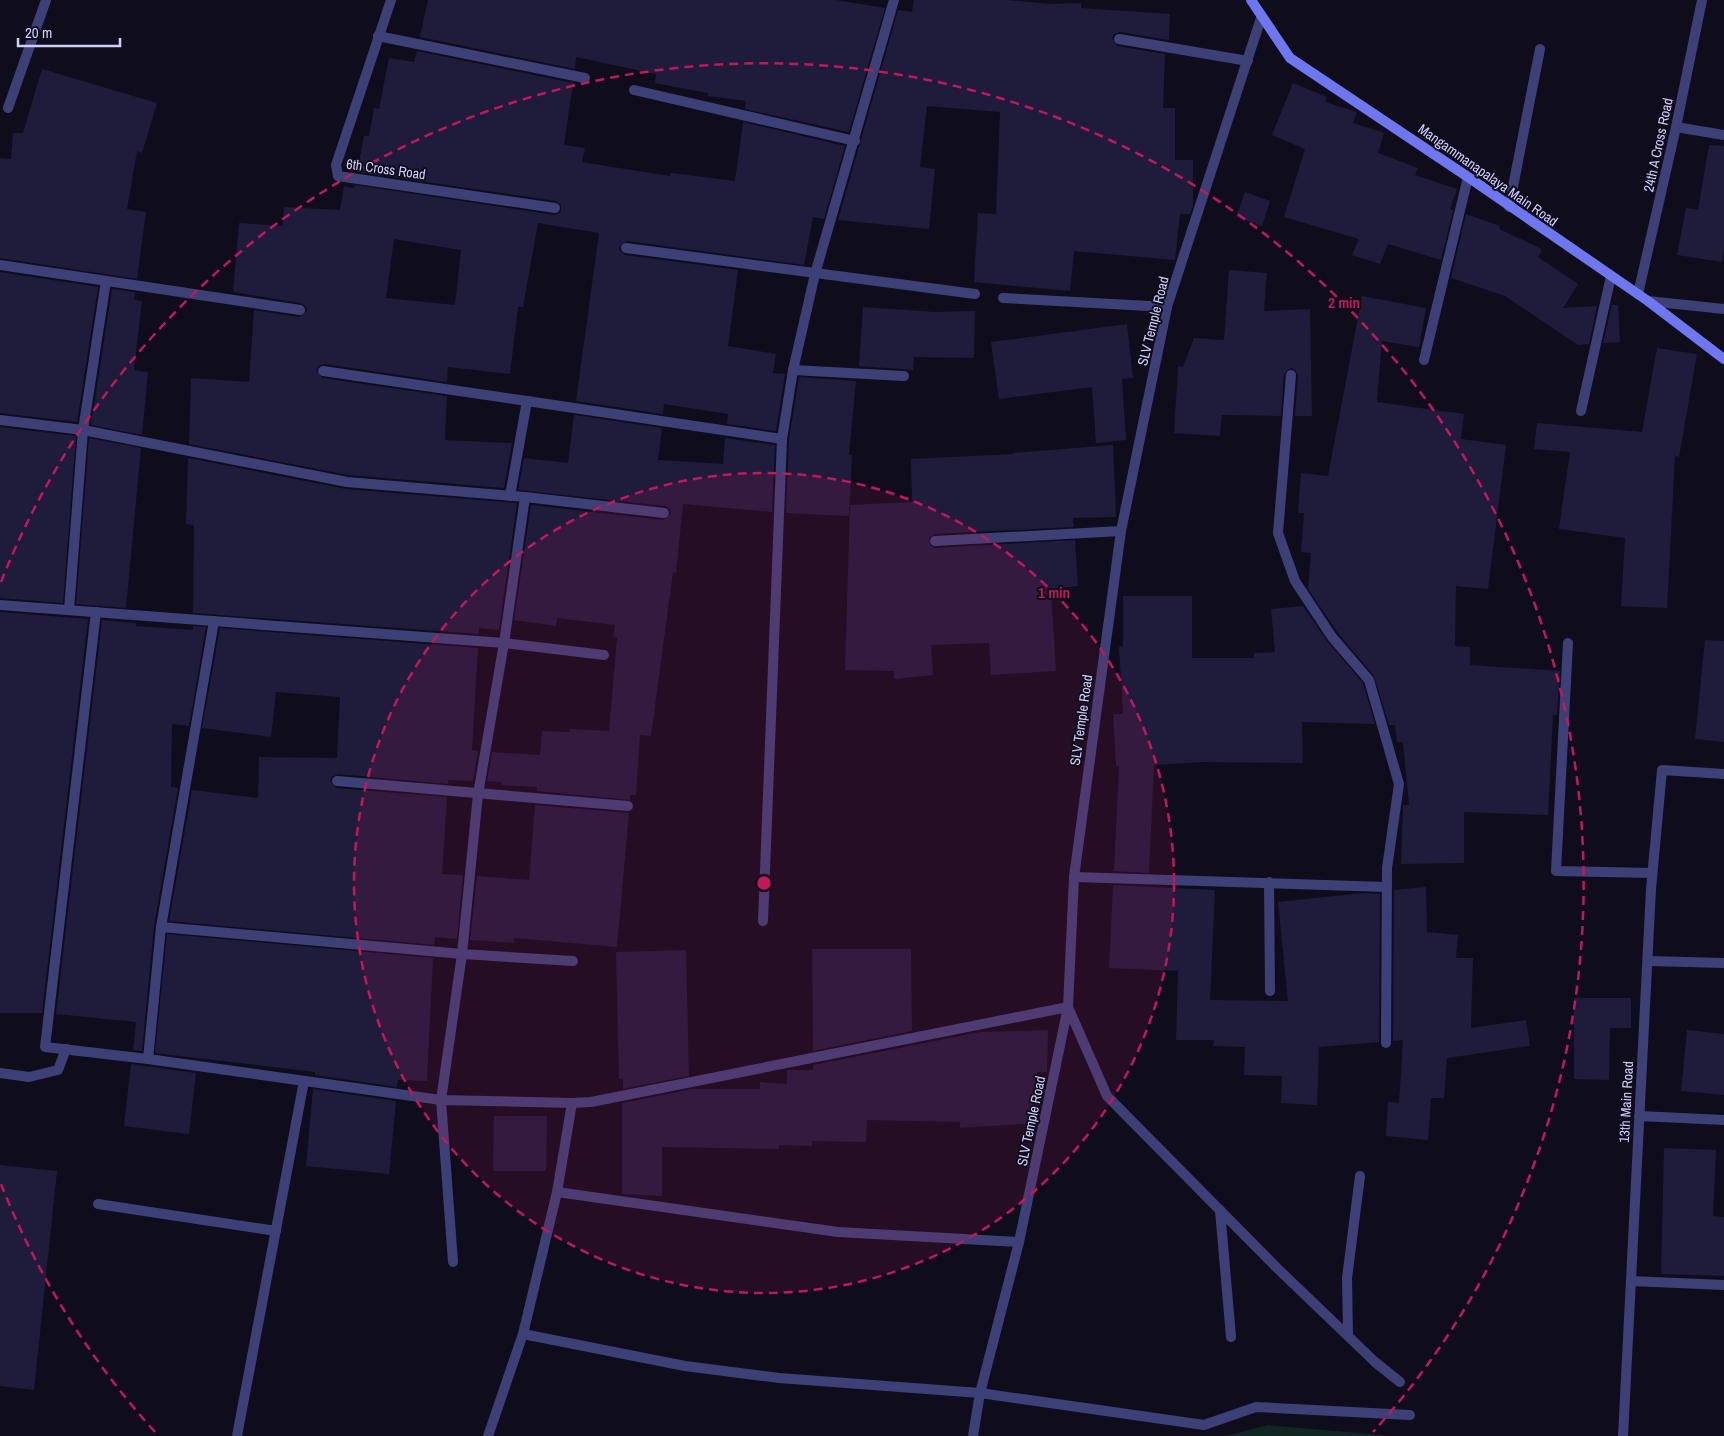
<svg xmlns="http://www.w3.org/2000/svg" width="1724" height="1436" font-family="'Archivo Narrow',sans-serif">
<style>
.green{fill:#112523}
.building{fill:#1f1b3b;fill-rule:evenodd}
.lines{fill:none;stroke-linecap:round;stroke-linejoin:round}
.lane{stroke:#3d4076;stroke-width:10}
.street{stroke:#3d4076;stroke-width:10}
.secondary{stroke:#6e76f0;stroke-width:10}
.ring{fill:none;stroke:#c2185b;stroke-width:2.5;stroke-dasharray:9 6}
.labels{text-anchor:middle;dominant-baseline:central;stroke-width:4;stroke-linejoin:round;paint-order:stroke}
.street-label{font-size:14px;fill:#cfcdfa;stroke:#0f0d1c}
.centre{fill:#c2185b;stroke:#0f0d1c;stroke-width:2.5}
.ring-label{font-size:15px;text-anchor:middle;font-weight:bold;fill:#c2185b;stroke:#0f0d1c;stroke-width:4;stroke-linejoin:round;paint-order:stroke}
</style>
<rect width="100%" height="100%" fill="#0f0d1c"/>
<path class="green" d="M 1268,1425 L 1391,1436 L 1226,1436 Z"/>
<g class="building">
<path d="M 428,0 L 836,0 L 885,8 L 849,132 L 745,109 L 746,101 L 708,96 L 708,93 L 655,83 L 656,74 L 576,57 L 575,69 L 420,37 Z"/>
<path d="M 914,0 L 1007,0 L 1049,4 L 1081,3 L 1081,8 L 1170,14 L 1169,40 L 1120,32 L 1114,34 L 1112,38 L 1117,46 L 1165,54 L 1163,108 L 1175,108 L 1175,160 L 1193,160 L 1193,206 L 1190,214 L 1180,214 L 1175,260 L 1074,251 L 1070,291 L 974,282 L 978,213 L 996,214 L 1000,112 L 927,106 L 920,167 L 935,169 L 929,229 L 838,220 L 898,10 L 912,12 Z"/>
<path d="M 417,51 L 573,83 L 564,145 L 585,148 L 582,162 L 670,176 L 671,173 L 735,181 L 743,122 L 845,146 L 824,219 L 813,217 L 804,265 L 627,241 L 619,247 L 620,251 L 625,255 L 738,270 L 728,346 L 776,354 L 773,373 L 785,374 L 776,431 L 727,424 L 728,414 L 664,404 L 663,414 L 576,401 L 599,233 L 538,223 L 523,307 L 518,307 L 510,374 L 448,367 L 447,382 L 324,364 L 318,366 L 316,370 L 322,378 L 447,396 L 445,440 L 512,443 L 504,488 L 348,475 L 189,444 L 191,378 L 249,382 L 254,310 L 299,317 L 307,311 L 306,307 L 301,303 L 233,292 L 239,223 L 283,226 L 284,207 L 340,210 L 344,186 L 354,188 L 355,185 L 554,215 L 561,212 L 561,205 L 556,201 L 357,172 L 364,136 L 369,136 L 374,108 L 379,109 L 389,58 L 414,62 ZM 394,239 L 461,250 L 455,305 L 386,298 Z"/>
<path d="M 42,69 L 157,103 L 142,153 L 137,151 L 127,209 L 146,212 L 137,279 L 0,258 L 0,158 L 11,159 L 13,133 L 23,133 Z"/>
<path d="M 1293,83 L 1327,97 L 1325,102 L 1357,112 L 1353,123 L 1384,133 L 1378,153 L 1418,168 L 1415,175 L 1457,189 L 1450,209 L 1453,210 L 1441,260 L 1388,244 L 1380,264 L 1352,255 L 1359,239 L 1284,217 L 1305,149 L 1272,135 Z"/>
<path d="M 1709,145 L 1724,146 L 1724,248 L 1722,262 L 1677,255 L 1686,208 L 1698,210 Z"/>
<path d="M 1245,192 L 1270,201 L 1262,226 L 1236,217 Z"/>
<path d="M 1466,214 L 1500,226 L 1499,229 L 1542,249 L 1538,257 L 1578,284 L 1563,308 L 1597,306 L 1589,344 L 1578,345 L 1505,296 L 1451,278 Z"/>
<path d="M 1229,270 L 1267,273 L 1264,311 L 1310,309 L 1312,416 L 1295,416 L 1298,375 L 1295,370 L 1291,368 L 1284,374 L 1281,416 L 1222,415 L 1220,436 L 1174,433 L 1178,366 L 1183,367 L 1194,338 L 1224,340 Z"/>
<path d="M 0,272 L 98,287 L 77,422 L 0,413 Z"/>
<path d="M 112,289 L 135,292 L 134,300 L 142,301 L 134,370 L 148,372 L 142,435 L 91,425 Z"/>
<path d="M 1362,296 L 1426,308 L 1419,347 L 1382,341 L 1377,402 L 1464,414 L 1461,439 L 1506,445 L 1488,589 L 1456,586 L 1455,646 L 1470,647 L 1470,665 L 1560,671 L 1557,715 L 1553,715 L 1548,815 L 1464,812 L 1464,863 L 1401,864 L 1403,805 L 1409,805 L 1403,742 L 1397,742 L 1395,725 L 1389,725 L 1374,676 L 1338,633 L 1308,589 L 1311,553 L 1301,552 L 1304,513 L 1298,513 L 1301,473 L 1328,476 Z"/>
<path d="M 1612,305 L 1618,305 L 1620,342 L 1603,343 Z"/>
<path d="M 863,307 L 935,312 L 975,311 L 974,358 L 914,357 L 913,370 L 859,366 Z"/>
<path d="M 1127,324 L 1133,378 L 1122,379 L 1126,440 L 1096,443 L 1092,387 L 999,399 L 991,342 Z"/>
<path d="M 1657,348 L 1697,354 L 1679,457 L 1675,456 L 1667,608 L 1621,606 L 1625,538 L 1559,529 L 1570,452 L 1534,449 L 1537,423 L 1642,432 Z"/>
<path d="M 799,377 L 856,381 L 849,455 L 852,455 L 849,516 L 786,513 L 789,440 Z"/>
<path d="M 574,415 L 662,428 L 658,460 L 723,464 L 725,438 L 775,445 L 772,512 L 683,504 L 676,573 L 673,572 L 651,736 L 640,735 L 636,795 L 630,795 L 630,800 L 537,791 L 537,787 L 501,785 L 501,782 L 487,781 L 492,752 L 540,755 L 542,731 L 569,732 L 570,729 L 609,731 L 617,638 L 613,637 L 615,625 L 557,618 L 556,626 L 514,620 L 531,505 L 663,520 L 671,514 L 670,510 L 665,506 L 518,490 L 524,458 L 568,463 Z"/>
<path d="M 0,427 L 76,436 L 63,603 L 0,598 Z"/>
<path d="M 89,438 L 141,448 L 126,608 L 76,604 Z"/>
<path d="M 1113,445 L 1116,517 L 1073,518 L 1074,527 L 935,534 L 929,538 L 930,545 L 935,548 L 1075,540 L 1078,586 L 1051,589 L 1056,671 L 991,675 L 989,643 L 931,645 L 933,675 L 894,679 L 894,671 L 845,670 L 850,505 L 912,502 L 911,459 L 1013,454 L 1013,453 Z"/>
<path d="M 188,458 L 346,489 L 517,503 L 499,630 L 479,628 L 479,634 L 193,613 L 194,525 L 186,524 Z"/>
<path d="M 1123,596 L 1192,596 L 1192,658 L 1254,658 L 1254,653 L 1275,652 L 1271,609 L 1303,606 L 1327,641 L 1363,683 L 1375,724 L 1302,722 L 1303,763 L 1202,762 L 1154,765 L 1149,873 L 1114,871 L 1119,766 L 1116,766 L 1113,714 L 1123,714 L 1119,647 L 1123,646 Z"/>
<path d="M 0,612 L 88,619 L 42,1013 L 0,1013 Z"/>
<path d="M 102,620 L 136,623 L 136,626 L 193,630 L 193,626 L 206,627 L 189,726 L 172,724 L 171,787 L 178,788 L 154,926 L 142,1051 L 133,1050 L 136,1022 L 56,1014 Z"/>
<path d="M 220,628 L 478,648 L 472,750 L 478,751 L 473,781 L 448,780 L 448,784 L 338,774 L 332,777 L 330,781 L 336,788 L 447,797 L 442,874 L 463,875 L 457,939 L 435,937 L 434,945 L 169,921 L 192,790 L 258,798 L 259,757 L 337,758 L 340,697 L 276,692 L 271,737 L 202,728 Z"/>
<path d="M 1705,640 L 1724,641 L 1724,742 L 1695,739 Z"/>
<path d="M 535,805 L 629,813 L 617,947 L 514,938 L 514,943 L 470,940 L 477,876 L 529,880 Z"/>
<path d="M 1113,885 L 1215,890 L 1210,1000 L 1288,1001 L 1278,902 L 1363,893 L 1380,894 L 1379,1042 L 1319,1047 L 1317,1105 L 1281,1103 L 1282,1076 L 1244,1075 L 1245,1047 L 1213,1046 L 1214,1040 L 1176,1040 L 1178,971 L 1109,968 Z"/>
<path d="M 1426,887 L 1427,932 L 1458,935 L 1456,958 L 1473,958 L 1471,1028 L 1526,1020 L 1530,1046 L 1447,1058 L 1444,1098 L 1431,1098 L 1428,1140 L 1386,1136 L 1388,1102 L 1399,1103 L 1403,1040 L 1393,1041 L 1394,890 Z"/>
<path d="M 167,934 L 433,958 L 427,1081 L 398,1080 L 397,1087 L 315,1075 L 315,1072 L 155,1053 Z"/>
<path d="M 812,949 L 911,949 L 912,1031 L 813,1051 Z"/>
<path d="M 686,950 L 689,1076 L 623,1089 L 623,1079 L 619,1079 L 616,952 Z"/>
<path d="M 1574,998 L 1631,998 L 1631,1028 L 1610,1028 L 1609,1080 L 1574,1079 Z"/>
<path d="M 1048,1030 L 1047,1072 L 1037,1072 L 1039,1110 L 1037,1123 L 960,1128 L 960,1122 L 867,1120 L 866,1142 L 812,1141 L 812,1146 L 779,1145 L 779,1149 L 662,1147 L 662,1196 L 622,1194 L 622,1103 L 692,1089 L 760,1089 L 760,1082 L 787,1084 L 787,1070 L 813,1070 L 813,1065 L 980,1032 Z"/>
<path d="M 1687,1030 L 1724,1034 L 1724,1095 L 1681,1091 Z"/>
<path d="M 131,1064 L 196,1073 L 189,1134 L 124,1126 Z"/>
<path d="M 313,1089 L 396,1101 L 389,1174 L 306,1166 Z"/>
<path d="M 494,1116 L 547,1116 L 546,1171 L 493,1171 Z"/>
<path d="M 1664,1148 L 1716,1150 L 1713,1216 L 1724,1217 L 1724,1276 L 1661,1274 Z"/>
<path d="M 0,1165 L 57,1171 L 34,1390 L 0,1386 Z"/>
</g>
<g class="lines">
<path class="lane" d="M 0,1073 L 29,1077 L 58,1070 L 66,1049"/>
<g class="street">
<path d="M 391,0 L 336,165 L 338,176 L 555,208"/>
<path d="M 378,36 L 585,78"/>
<path d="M 1119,39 L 1248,61"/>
<path d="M 634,90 L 855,141"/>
<path d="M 8,108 L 46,0"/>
<path d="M 1676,127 L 1724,135"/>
<path d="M 1509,207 L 1540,49"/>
<path d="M 626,248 L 975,294"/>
<path d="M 0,265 L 300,310"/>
<path d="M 1638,294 L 1676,127 L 1702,0"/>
<path d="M 1003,298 L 1167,307"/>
<path d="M 1648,301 L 1724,309"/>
<path d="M 1424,360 L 1468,177"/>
<path d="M 793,370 L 904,376"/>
<path d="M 323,371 L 527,401"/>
<path d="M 1291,375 L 1278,533 L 1295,581 L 1332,637 L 1369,680 L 1399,784 L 1387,868 L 1386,1043"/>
<path d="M 1581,411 L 1611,276"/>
<path d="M 0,420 L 83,430 L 347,482 L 525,497 L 504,643 L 478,794 L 462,954 L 441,1100 L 453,1262"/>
<path d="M 510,496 L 527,401 L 782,439"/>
<path d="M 525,497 L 664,513"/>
<path d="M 935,541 L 1121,531"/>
<path d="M 0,605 L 504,643 L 604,655"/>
<path d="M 69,610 L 83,430 L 106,281"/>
<path d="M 96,612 L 45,1047 L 148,1059 L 441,1100 L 572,1103 L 591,1102 L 1068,1007 L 1107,1096 L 1277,1268 L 1375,1362 L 1400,1382"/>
<path d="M 1568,643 L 1556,871 L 1652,873"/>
<path d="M 337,781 L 628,806"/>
<path d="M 1074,877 L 1387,887"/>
<path d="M 1269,882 L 1270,991"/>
<path d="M 763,921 L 782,439 L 793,370 L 815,274 L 894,0"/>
<path d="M 161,927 L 462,954 L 573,961"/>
<path d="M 1648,961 L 1724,963"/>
<path d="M 148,1059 L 161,927 L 214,621"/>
<path d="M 1639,1116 L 1724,1120"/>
<path d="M 557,1192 L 838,1232 L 1019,1242"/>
<path d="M 98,1204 L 276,1231"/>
<path d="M 1220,1210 L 1231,1337"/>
<path d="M 1631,1281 L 1724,1285"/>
<path d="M 523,1334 L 685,1366 L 779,1378 L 980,1393 L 1204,1425 L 1256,1407 L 1410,1415"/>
<path d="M 1348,1335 L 1347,1278 L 1360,1176"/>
<path d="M 237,1436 L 304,1081"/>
<path d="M 488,1436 L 523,1334 L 557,1192 L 572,1103"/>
<path d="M 973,1436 L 980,1393 L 1019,1242 L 1068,1007 L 1074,877 L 1121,531 L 1167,307 L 1261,18"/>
<path d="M 1623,1436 L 1651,889 L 1662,770 L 1724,774"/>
</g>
<path class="secondary" d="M 1251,0 L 1290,58 L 1468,177 L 1648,301 L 1724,359"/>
</g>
<circle cx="764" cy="883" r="410" fill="#c2185b" fill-opacity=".12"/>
<g class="ring">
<circle cx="764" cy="883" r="410"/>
<path d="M155 1432A820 820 0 0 1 1 1184M1 582A820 820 0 1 1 1373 1432"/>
</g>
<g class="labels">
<g class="street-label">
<text transform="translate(1658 145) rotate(-78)">24th A Cross Road</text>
<text transform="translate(386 169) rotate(8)">6th Cross Road</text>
<text transform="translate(1488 175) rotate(35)">Mangammanapalaya Main Road</text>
<text transform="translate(1153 321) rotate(-76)">SLV Temple Road</text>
<text transform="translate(1081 720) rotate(-82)">SLV Temple Road</text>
<text transform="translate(1626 1102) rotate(-87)">13th Main Road</text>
<text transform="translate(1031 1121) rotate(-78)">SLV Temple Road</text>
</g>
</g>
<circle cx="764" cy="883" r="8" class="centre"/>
<g class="ring-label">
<text x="1344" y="308">2 min</text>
<text x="1054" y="598">1 min</text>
</g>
<path d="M18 38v8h102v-8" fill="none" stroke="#cfcdfa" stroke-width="2.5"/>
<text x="25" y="38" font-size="15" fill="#cfcdfa" stroke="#0f0d1c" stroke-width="4" paint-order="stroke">20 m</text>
</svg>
